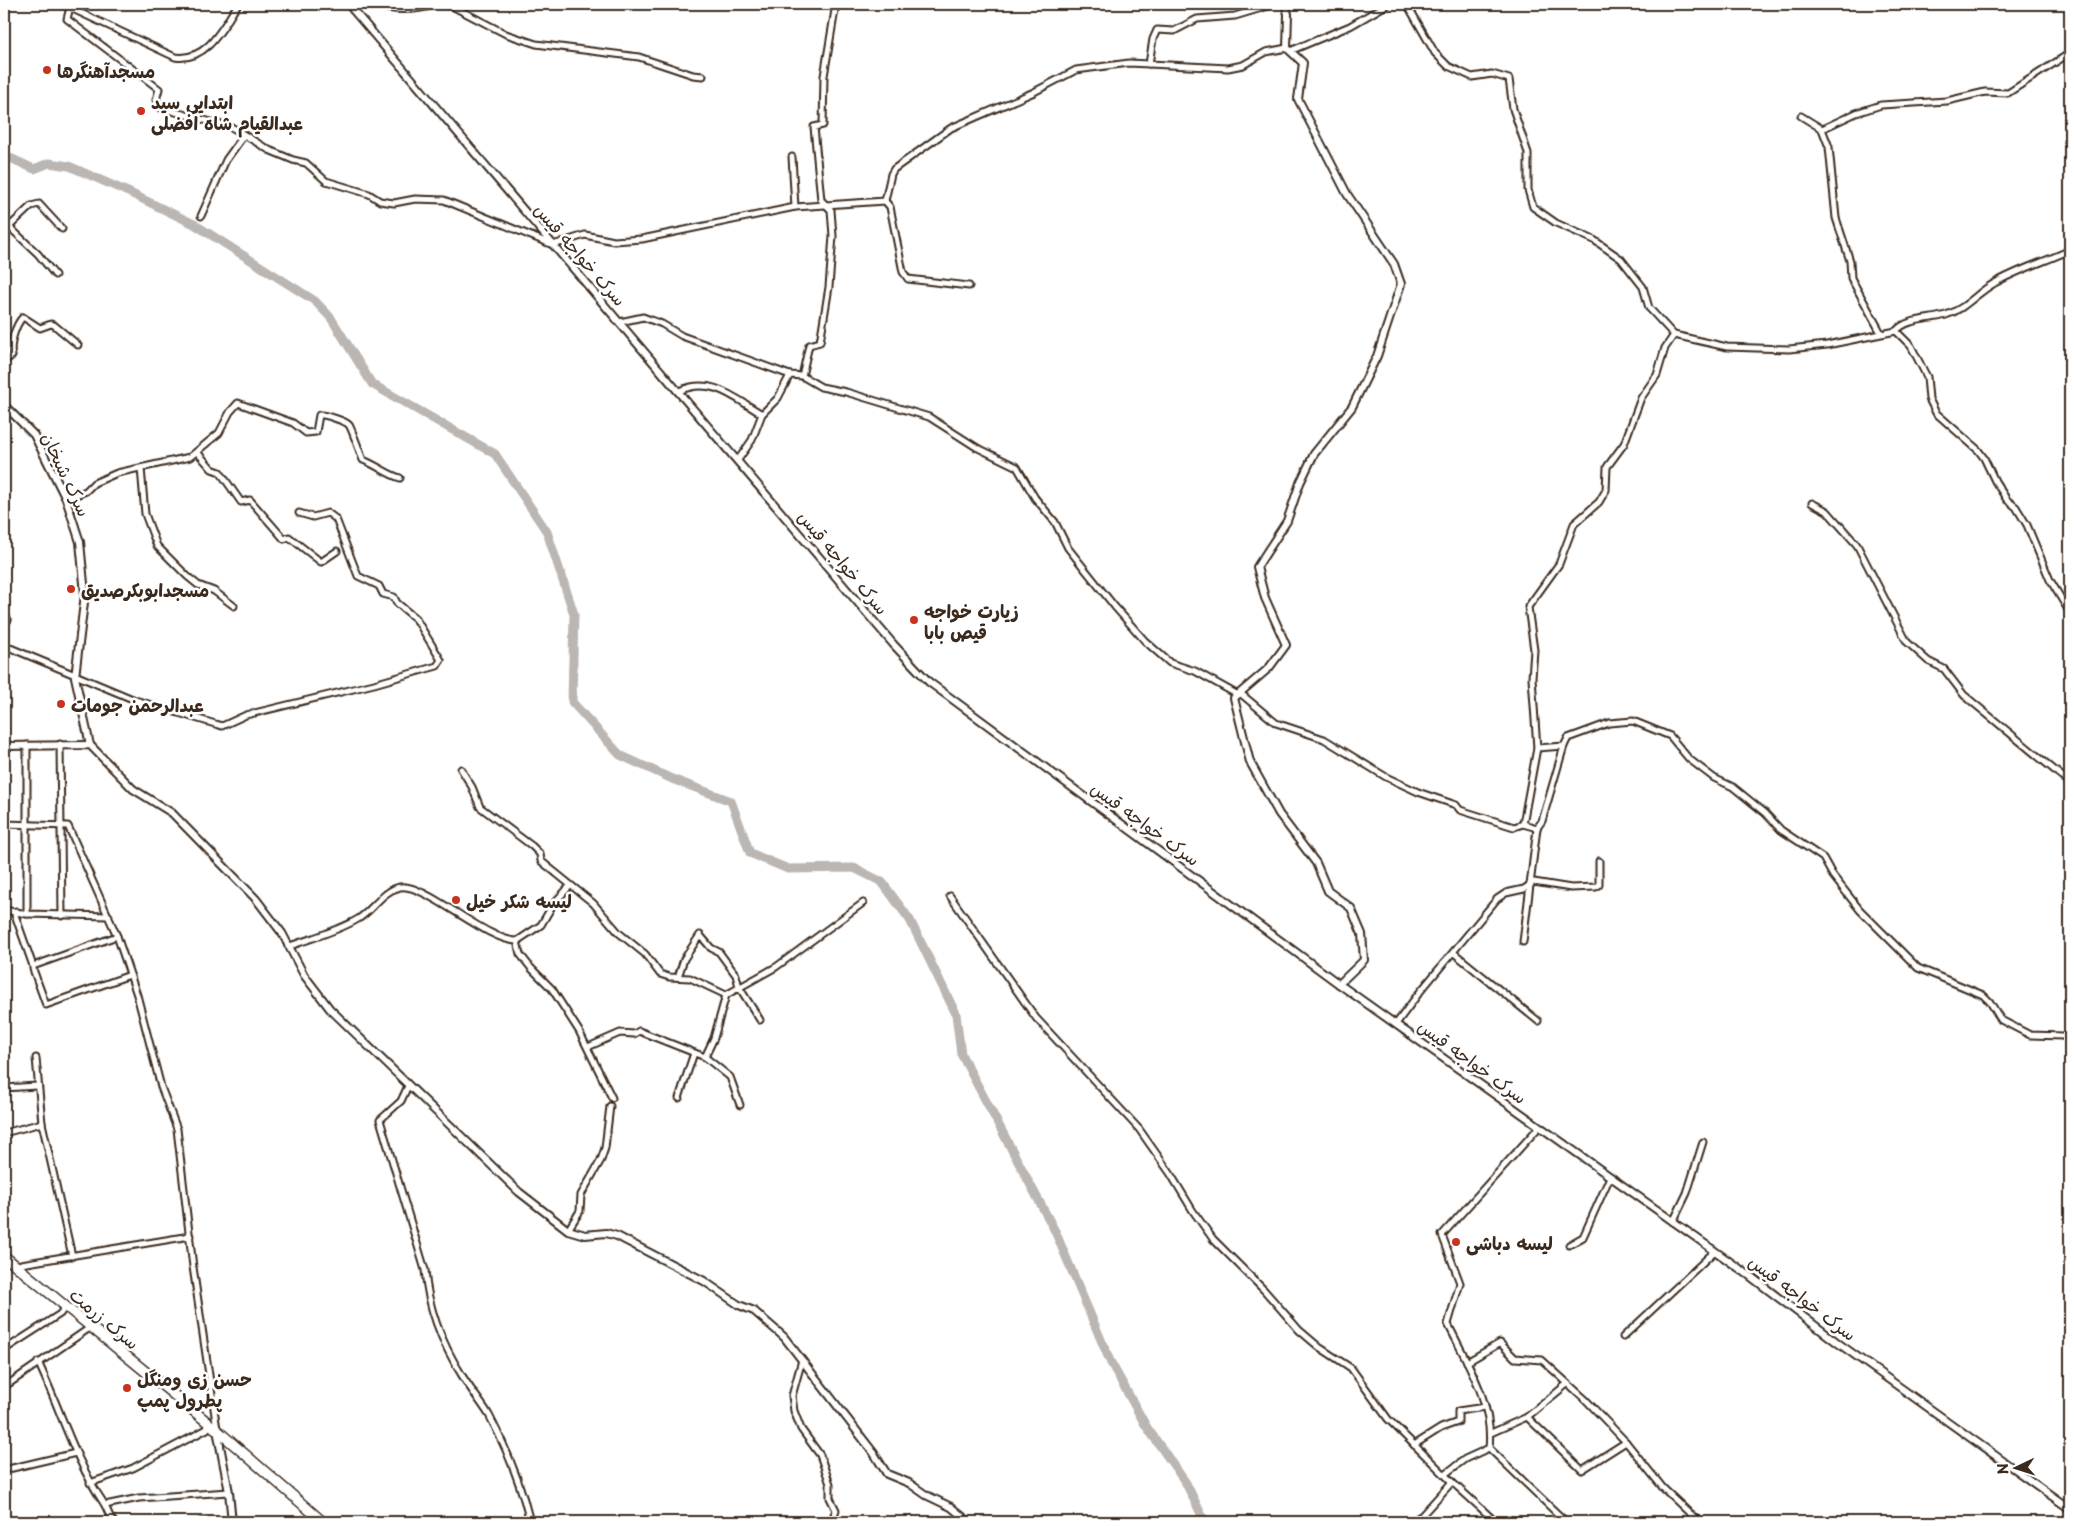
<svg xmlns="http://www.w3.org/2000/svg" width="2074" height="1526" font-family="'Playpen Sans','Playpen Sans Arabic',sans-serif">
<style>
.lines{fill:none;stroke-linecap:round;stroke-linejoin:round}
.river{stroke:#bcb6b3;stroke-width:9}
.minor-casing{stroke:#3b2a1e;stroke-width:9}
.tertiary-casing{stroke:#3b2a1e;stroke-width:10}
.trunk-casing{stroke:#3b2a1e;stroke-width:12}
.minor{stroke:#fff;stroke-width:5}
.tertiary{stroke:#fff;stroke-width:6}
.trunk{stroke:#fff;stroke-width:9}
.poi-dot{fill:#c8321e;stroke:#fff;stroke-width:2}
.labels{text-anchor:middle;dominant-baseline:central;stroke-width:5;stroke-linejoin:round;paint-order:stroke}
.poi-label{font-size:18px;font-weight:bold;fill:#3b2a1e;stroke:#fff;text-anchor:start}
.street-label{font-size:18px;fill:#3b2a1e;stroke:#fff}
</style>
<rect width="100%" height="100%" fill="#fff"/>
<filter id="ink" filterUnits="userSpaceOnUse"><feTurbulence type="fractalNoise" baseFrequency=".02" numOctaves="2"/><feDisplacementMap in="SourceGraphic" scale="10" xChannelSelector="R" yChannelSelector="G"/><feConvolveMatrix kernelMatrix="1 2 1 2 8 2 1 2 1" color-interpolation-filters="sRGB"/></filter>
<g filter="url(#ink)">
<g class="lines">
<path class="river" d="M 4,155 L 34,169 L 49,163 L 69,166 L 128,192 L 194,224 L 315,301 L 331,318 L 372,384 L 495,454 L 547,532 L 574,614 L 572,702 L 620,755 L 672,779 L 731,801 L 750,853 L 788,869 L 854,868 L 882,882 L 910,920 L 956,1014 L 961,1054 L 1055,1231 L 1110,1361 L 1146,1426 L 1186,1483 L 1205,1522"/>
<defs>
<g id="minor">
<path d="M 62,4 L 175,57 C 207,62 223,27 238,4"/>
<path d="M 372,4 C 394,12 416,11 438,4"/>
<path d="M 448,4 L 506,34 L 536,44 L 639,57 L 693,75 L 703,76"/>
<path d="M 1407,4 L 1435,53 L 1448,66 L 1472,77 L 1492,74 L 1509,79 L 1513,109 L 1528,153 L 1528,190 L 1533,207 L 1556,223 L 1594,240 L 1621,259 L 1643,287 L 1649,308 L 1674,335 L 1727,347 L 1789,349 L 1827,345 L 1896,331 C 1907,318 1930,320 1946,315 C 1964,310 1977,293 1993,284 C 2018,269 2045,262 2070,250"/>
<path d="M 70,7 L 67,19 L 159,89 L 156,100 L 161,108 L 233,128 L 269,150 L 293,160 L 306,163 L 326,181 L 369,194 L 380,201 L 394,203 L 415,199 L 444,200 L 553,245 L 585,235 L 614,241 L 642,239 L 795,207 L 885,201 L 890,207 L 903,272 L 908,279 L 969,286"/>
<path d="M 1290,51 L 1350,26 L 1388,4"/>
<path d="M 1149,64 L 1153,39 L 1157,30 L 1174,31 L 1197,19 L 1235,16 L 1275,4"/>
<path d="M 1801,116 L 1822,129 L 1829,147 L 1836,218 L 1850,261 L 1851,278 L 1881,333"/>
<path d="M 1822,129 L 1856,113 L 1881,105 L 1947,101 L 1985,92 L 2008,93 L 2070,53"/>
<path d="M 792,157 L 795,207"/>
<path d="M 885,201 L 891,174 L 894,169 L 951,128 L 1034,92 L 1076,70 L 1129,63 L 1228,68 L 1243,65 L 1266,52 L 1287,48"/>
<path d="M 201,216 L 226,160 L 244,135"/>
<path d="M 4,222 L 38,254 L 55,275"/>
<path d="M 9,227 L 31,206 L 39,204 L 62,229"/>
<path d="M 620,322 L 643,317 L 662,324 L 682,336 L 790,375 L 802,376 L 821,387 L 846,392 L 929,417 L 976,447 L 1017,467 L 1035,498 L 1055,522 L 1068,548 L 1115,607 L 1145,641 L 1170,663 L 1195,671 L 1238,695"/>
<path d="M 1896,331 L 1911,346 L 1927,377 L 1929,399 L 1936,413 L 1978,450 L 1984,458 L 1995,481 L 2007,500 L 2016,507 L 2027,525 L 2050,580 L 2070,613"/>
<path d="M 4,361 L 12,356 C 9,346 15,325 23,317 L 40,328 L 51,324 L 54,325 L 78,345"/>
<path d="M 802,376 L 809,345 L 820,342 L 829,287 L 833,236 L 831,210 L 821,200 L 814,127 L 823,125 L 824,76 L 836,4"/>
<path d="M 679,391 C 712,376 734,398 762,414"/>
<path d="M 197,452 L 212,469 L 220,472 L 241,502 L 250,500 L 284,539 L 289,537 L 321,562 L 337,551"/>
<path d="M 738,460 L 752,440 L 762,414 L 778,398 L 790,375"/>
<path d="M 141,468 L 145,514 L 157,546 L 187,576 L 198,585 L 214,591 L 234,606"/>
<path d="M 66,499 L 86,491 L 94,483 L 117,473 L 190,457 L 219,433 L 230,412 L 238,403 L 293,423 L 306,433 L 316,432 L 319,415 C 323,414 346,421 349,425 C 352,429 360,453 363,460 C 377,465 386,474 400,478"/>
<path d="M 1812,503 L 1827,511 L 1857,545 L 1907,642 L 1928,661 L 1944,669 L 1964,695 L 2070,783"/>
<path d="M 4,615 L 8,620 L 4,624"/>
<path d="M 4,640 L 8,647 L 135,700 L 222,726 L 246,715 L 374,684 L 437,666 L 441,660 L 416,619 L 397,603 L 394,597 L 383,594 L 379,586 L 358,576 L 336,519 L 328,513 L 313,517 L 299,513"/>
<path d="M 1240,693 L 1276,723 L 1324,739 L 1386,777 L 1418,792 L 1456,805 L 1460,810 L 1514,827 L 1523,824 L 1537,828"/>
<path d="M 60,744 L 62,916"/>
<path d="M 1537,748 L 1564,746 L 1568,738 L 1609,723 L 1633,721 L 1670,736 L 1689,759 L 1714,778 L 1733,787 L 1765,813 L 1781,830 L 1823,858 L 1833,876 L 1860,910 L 1918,968 L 1983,995 L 1990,1002 L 2001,1020 L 2030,1035 L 2063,1036 L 2070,1041"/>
<path d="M 461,769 L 472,787 L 480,807 L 532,846 L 540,854 L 541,861 L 593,903 L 619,933 L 645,954 L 660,974 L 669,977 L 690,978 L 726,995 L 776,967 L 863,903"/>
<path d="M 4,824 L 68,826 L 117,936 L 137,995 L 161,1087 L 177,1129 L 193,1267 L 217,1429"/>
<path d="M 1523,824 L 1537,748 L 1532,678 L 1534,650 L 1528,607 L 1559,564 L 1574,524 L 1599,502 L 1606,490 L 1607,467 L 1624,444 L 1641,398 L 1657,375 L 1665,348 L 1674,335"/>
<path d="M 950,896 L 1036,1018 L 1139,1129 L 1170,1173 L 1193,1211 L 1213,1239 L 1264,1290 L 1299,1330 L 1319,1347 L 1351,1368 L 1388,1419 L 1452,1482 L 1496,1522"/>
<path d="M 4,910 L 27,914 L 109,916"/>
<path d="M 16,911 L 15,915 L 33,966"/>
<path d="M 27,914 L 27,745"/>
<path d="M 117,936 L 33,966 L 33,969 L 46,1005 L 130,975"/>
<path d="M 517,941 L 541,925 L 554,903 L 570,886"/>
<path d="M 1523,942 L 1537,828 L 1542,821 L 1564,746"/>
<path d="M 290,946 C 312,938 338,931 358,919 C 373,910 382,891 400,887 C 424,882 486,941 517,941 L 520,954 L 531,968 L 552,989 L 579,1031 L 612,1098"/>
<path d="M 1454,953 L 1538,1021"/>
<path d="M 678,977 L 684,959 L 700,935 L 711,948 L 719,952 L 736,975 L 739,987 L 760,1020"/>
<path d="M 1396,1024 L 1419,993 L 1497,899 L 1506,893 L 1524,889 L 1534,882 L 1571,888 L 1596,887 L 1599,885 L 1599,861"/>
<path d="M 588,1047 L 620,1033 L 634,1034 L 639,1031 L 705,1057 L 730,1077 L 740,1105"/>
<path d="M 705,1057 L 714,1038 L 726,995"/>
<path d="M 36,1058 L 42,1123 L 72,1256"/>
<path d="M 408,1086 L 401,1101 L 380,1120 L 425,1270 C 428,1309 442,1344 463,1377 C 471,1390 481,1402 489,1415 C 507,1449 521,1484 530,1522"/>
<path d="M 4,1088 L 37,1086"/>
<path d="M 679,1098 L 694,1053"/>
<path d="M 1539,1127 L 1442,1235 L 1460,1283 L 1448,1324 C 1467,1363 1494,1404 1489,1448 L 1566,1522"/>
<path d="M 4,1133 L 42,1123"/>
<path d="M 1673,1222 L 1687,1193 L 1703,1142"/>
<path d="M 568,1230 L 580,1211 L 581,1195 L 601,1160 L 605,1148 L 610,1106"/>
<path d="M 1569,1245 L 1583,1237 L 1610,1177"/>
<path d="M 17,1267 L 21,1264 L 190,1236"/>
<path d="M 1623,1337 L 1715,1251"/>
<path d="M 4,1350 L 60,1314 L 66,1306"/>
<path d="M 802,1360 L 792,1396 L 794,1411 L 801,1429 L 820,1455 L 830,1484 L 830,1498 L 836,1510 L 831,1522"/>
<path d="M 38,1362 C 60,1408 74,1459 103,1502 C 108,1509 108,1516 114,1522"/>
<path d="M 1467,1362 L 1500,1343 L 1515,1358 L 1542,1360 L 1585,1399 L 1626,1442 L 1663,1488 L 1699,1522"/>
<path d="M 4,1387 L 91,1327"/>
<path d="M 1527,1417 L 1582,1470 L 1626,1442"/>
<path d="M 1491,1433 L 1527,1417 L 1567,1384"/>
<path d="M 1414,1445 L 1441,1428 L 1458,1422 L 1458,1411 L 1485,1407"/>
<path d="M 4,1470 L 76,1453"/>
<path d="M 1445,1474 L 1465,1459 L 1489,1448"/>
<path d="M 90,1483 L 133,1468 L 207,1429 L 208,1424"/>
<path d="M 105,1505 L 139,1498 L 229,1492"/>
<path d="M 200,1522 L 232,1521"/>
<path d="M 1411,1522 L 1422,1515 L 1452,1482"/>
</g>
<g id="tertiary">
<path d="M 348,4 L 894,645 L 929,682 L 1339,984 L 1750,1276 L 1838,1343 L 2070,1509"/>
<path d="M 1285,4 L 1288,14 L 1287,48 L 1303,63 L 1298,99 L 1347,194 L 1394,264 L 1401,284 L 1377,356 L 1352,407 L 1314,454 L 1300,483 L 1287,521 L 1257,567 L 1265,598 L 1286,645 L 1269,668 L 1234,698 L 1250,762 L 1279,814 L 1316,863 L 1328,891 L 1351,908 L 1362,934 L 1364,960 L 1339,984"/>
<path d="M 4,405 L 34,435 L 66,499 L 80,542 L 85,594 L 75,677 L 90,745"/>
<path d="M 4,746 L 90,745 L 133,789 L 172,813 L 256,899 L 282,933 L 304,975 L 330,1009 L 519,1192 L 568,1230 L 585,1235 L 606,1233 L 617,1236 L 704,1281 L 739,1305 L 754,1311 L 784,1337 L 873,1452 L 887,1474 L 909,1483 L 926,1495 L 951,1507 L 969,1522"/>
<path d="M 217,1430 L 229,1492 L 232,1522"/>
</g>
<path id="trunk" d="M 4,1256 L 217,1430 L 323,1522"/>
</defs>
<use href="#minor" class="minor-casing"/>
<use href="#tertiary" class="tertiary-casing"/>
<use href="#trunk" class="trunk-casing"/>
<use href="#minor" class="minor"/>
<use href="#tertiary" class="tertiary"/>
<use href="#trunk" class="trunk"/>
</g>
</g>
<g class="poi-dot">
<circle cx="47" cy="70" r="5"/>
<circle cx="141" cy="111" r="5"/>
<circle cx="71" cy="589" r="5"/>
<circle cx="914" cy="620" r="5"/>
<circle cx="61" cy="704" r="5"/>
<circle cx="456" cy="900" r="5"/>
<circle cx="1456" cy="1242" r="5"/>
<circle cx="127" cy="1388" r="5"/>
</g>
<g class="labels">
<g class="poi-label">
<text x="57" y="70">مسجدآهنگرها</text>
<text x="151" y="101">ابتدایی سید<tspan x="151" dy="21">عبدالقیام شاه افضلی</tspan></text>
<text x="81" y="589">مسجدابوبکرصدیق</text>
<text x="924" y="610">زیارت خواجه<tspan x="924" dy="21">قیص بابا</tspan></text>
<text x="71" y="704">عبدالرحمن جومات</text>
<text x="466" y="900">لیسه شکر خیل</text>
<text x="1466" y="1242">لیسه دباشی</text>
<text x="137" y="1378">حسن زی ومنگل<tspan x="137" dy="21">پطرول پمپ</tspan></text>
</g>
<g class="street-label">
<text transform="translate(581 254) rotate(49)">سرک خواجه قیس</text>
<text transform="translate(67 474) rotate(65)">سرک شیخان</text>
<text transform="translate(844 562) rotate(50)">سرک خواجه قیس</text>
<text transform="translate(1146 823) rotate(36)">سرک خواجه قیس</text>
<text transform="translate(1473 1061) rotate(36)">سرک خواجه قیس</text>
<text transform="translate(1803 1297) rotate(37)">سرک خواجه قیس</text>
<text transform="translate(105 1318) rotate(40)">سرک زرمت</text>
</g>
</g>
<rect width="2074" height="1526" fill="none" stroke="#fff" stroke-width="20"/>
<rect x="10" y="10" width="2054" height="1506" fill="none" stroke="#3b2a1e" stroke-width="2" filter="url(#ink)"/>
<g transform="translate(2016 1468) rotate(266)" stroke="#ffffff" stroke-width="4" paint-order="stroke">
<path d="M0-4L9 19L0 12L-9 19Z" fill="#3b2a1e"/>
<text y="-8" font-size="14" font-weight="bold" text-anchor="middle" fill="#3b2a1e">N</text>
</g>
</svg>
